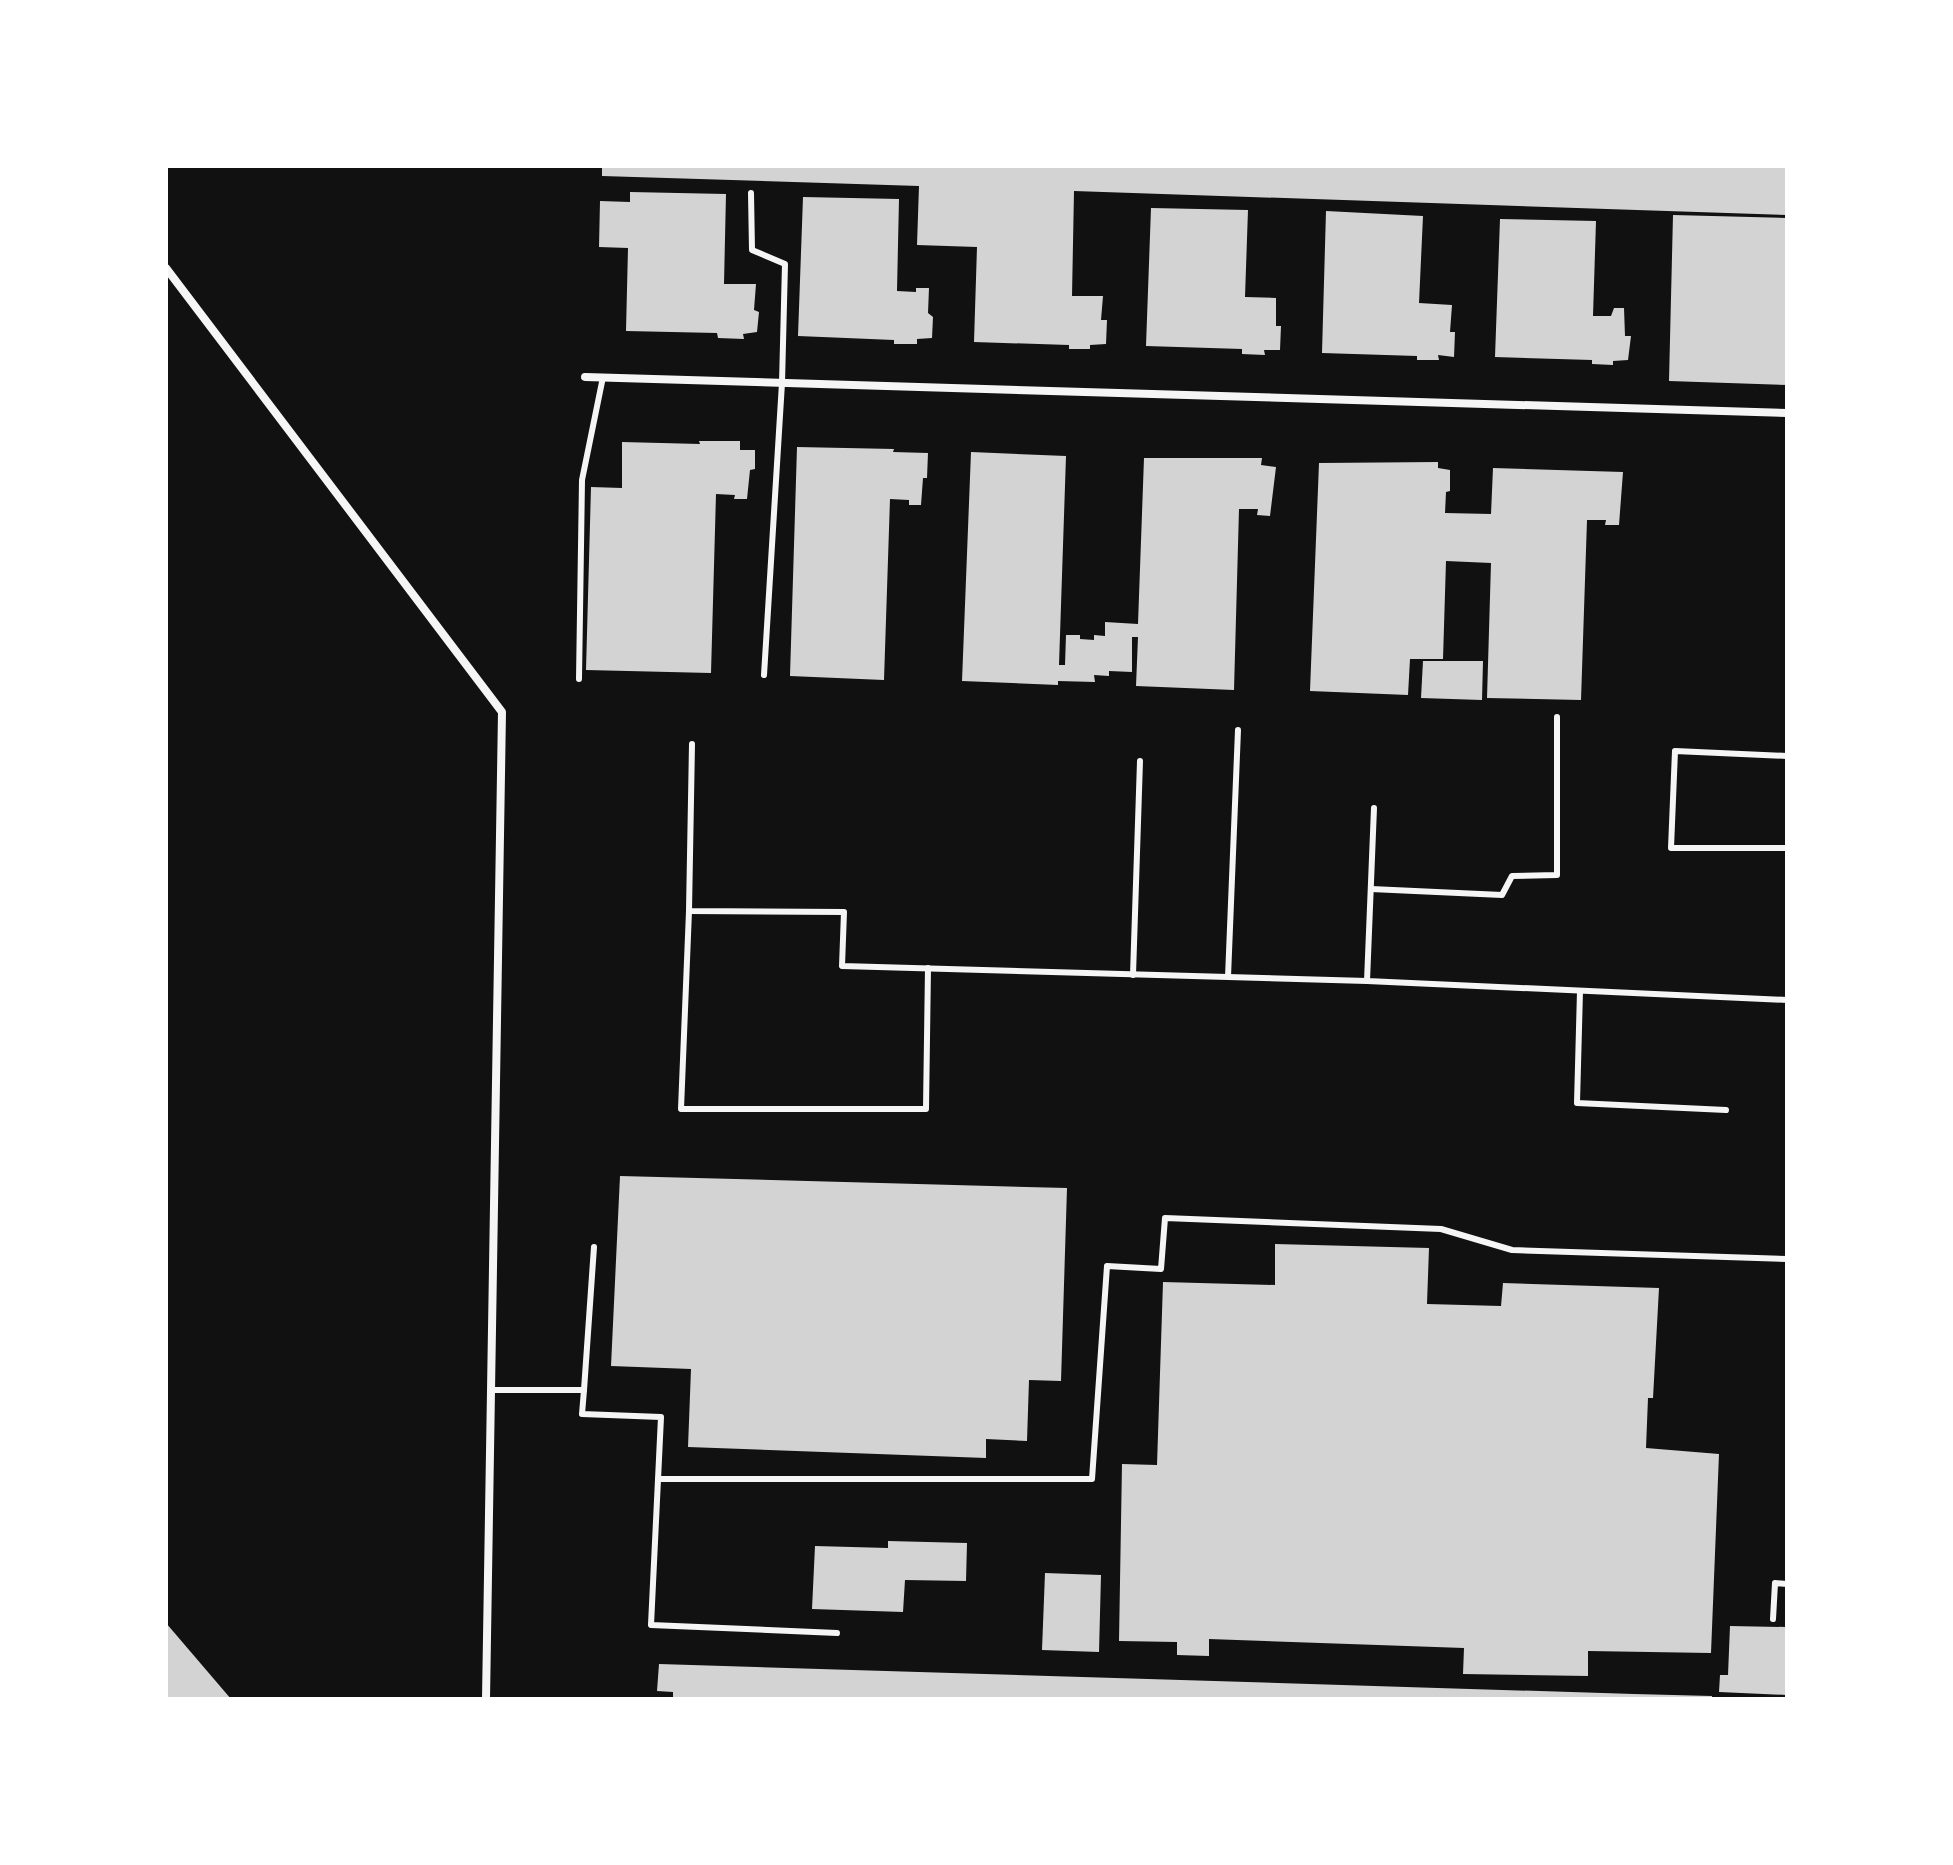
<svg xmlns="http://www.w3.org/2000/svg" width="1953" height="1865" font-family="Spectral,serif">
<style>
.building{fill:#d3d3d3}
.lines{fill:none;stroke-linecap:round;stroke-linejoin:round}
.service{stroke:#f5f5f5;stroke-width:6}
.minor{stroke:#f5f5f5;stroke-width:8}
</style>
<rect width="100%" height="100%" fill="#111"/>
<g class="building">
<path d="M 602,166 L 1787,166 L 1787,215 L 1074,191 L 1072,296 L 1103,296 L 1101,320 L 1107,320 L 1106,344 L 1090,345 L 1090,349 L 1069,349 L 1069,345 L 974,342 L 977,247 L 917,245 L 919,186 L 602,176 Z"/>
<path d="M 630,192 L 726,194 L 724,284 L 756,284 L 754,310 L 759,312 L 757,332 L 743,334 L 744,339 L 718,338 L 717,333 L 626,331 L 628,248 L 599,247 L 600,201 L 630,202 Z"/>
<path d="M 803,197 L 899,199 L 897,291 L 916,292 L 916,288 L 929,288 L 928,313 L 933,317 L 932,338 L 917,339 L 917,344 L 894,344 L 894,340 L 798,336 Z"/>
<path d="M 1151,208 L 1248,210 L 1245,297 L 1276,298 L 1276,326 L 1281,326 L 1280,350 L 1264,350 L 1265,355 L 1242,354 L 1242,349 L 1146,346 Z"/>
<path d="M 1326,211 L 1423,216 L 1419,303 L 1452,305 L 1450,332 L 1455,332 L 1454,357 L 1438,355 L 1439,360 L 1417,360 L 1417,356 L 1322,353 Z"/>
<path d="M 1673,215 L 1787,218 L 1787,385 L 1669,381 Z"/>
<path d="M 1500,219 L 1596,221 L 1593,316 L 1611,316 L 1614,308 L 1624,308 L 1625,336 L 1631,336 L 1628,360 L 1613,361 L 1613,365 L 1592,364 L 1592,360 L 1495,357 Z"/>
<path d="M 699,441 L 740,441 L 740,450 L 755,450 L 755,469 L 750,470 L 747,499 L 734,499 L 735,495 L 716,494 L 711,673 L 586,670 L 591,487 L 622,488 L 622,442 L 700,444 Z"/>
<path d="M 797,447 L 894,449 L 893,452 L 928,453 L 927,478 L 923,478 L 921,505 L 909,505 L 909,500 L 890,499 L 884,680 L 790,676 Z"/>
<path d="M 971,452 L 1066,456 L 1059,665 L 1065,665 L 1066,635 L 1080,635 L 1080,639 L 1094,640 L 1094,635 L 1105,636 L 1105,622 L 1138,624 L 1144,458 L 1262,458 L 1261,465 L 1276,467 L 1270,516 L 1257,515 L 1258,509 L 1239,509 L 1234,690 L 1136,686 L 1138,637 L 1132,637 L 1132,672 L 1109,671 L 1109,676 L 1094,675 L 1095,682 L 1058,681 L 1058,685 L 962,681 Z"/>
<path d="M 1438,462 L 1438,468 L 1450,470 L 1450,491 L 1446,492 L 1445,513 L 1491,514 L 1493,468 L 1623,472 L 1619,525 L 1605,525 L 1606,520 L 1587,520 L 1581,700 L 1487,698 L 1491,563 L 1446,561 L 1443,659 L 1410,659 L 1408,695 L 1310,691 L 1319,463 Z"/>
<path d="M 1423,661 L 1483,661 L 1482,700 L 1421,698 Z"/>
<path d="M 620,1176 L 1067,1188 L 1061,1381 L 1029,1380 L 1027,1441 L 986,1439 L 986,1458 L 688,1447 L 691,1369 L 611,1366 Z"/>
<path d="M 1275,1244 L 1429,1248 L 1427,1304 L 1501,1306 L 1503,1283 L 1659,1288 L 1653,1398 L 1648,1398 L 1646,1448 L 1719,1454 L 1711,1653 L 1588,1651 L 1588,1676 L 1463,1674 L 1464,1648 L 1209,1639 L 1209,1656 L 1177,1655 L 1177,1642 L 1119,1641 L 1122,1464 L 1157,1465 L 1163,1282 L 1275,1285 Z"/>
<path d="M 888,1541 L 967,1543 L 966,1581 L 905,1580 L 903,1612 L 812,1609 L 815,1546 L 888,1548 Z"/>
<path d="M 1045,1573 L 1101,1575 L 1099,1652 L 1042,1650 Z"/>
<path d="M 166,1623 L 231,1699 L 166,1699 Z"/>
<path d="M 1730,1626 L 1787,1627 L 1787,1695 L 1719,1692 L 1720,1675 L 1728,1675 Z"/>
<path d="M 659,1664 L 1634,1694 L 1712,1696 L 1712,1699 L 673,1699 L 673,1692 L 657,1691 Z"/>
</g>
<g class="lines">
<g class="service">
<path d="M 751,193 L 752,250 L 785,264 L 782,383 L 764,675"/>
<path d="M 579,679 L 582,480 L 603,377"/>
<path d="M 692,744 L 689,911 L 844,912 L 842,966 L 1367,981"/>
<path d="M 1787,756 L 1675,751 L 1671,848 L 1787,848"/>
<path d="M 1374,808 L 1367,981 L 1787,1000"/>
<path d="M 1371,889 L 1502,895 L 1512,876 L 1557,875 L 1557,717"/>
<path d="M 689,911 L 681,1109 L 926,1109 L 928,968"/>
<path d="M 1133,975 L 1140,761"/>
<path d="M 1228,977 L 1238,730"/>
<path d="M 1580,991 L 1577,1103 L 1726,1110"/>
<path d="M 491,1390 L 584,1390 L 582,1414 L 661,1417 L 651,1625 L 837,1633"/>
<path d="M 584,1390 L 594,1247"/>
<path d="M 658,1479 L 1092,1479 L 1107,1266 L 1161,1269 L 1165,1218 L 1441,1229 L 1512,1250 L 1787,1259"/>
<path d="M 1773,1619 L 1775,1583 L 1787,1584"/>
</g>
<g class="minor">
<path d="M 166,268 L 502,712 L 486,1699"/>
<path d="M 585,377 L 1787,413"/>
</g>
</g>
<rect width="1953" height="1865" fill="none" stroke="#ffffff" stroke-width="336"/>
</svg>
